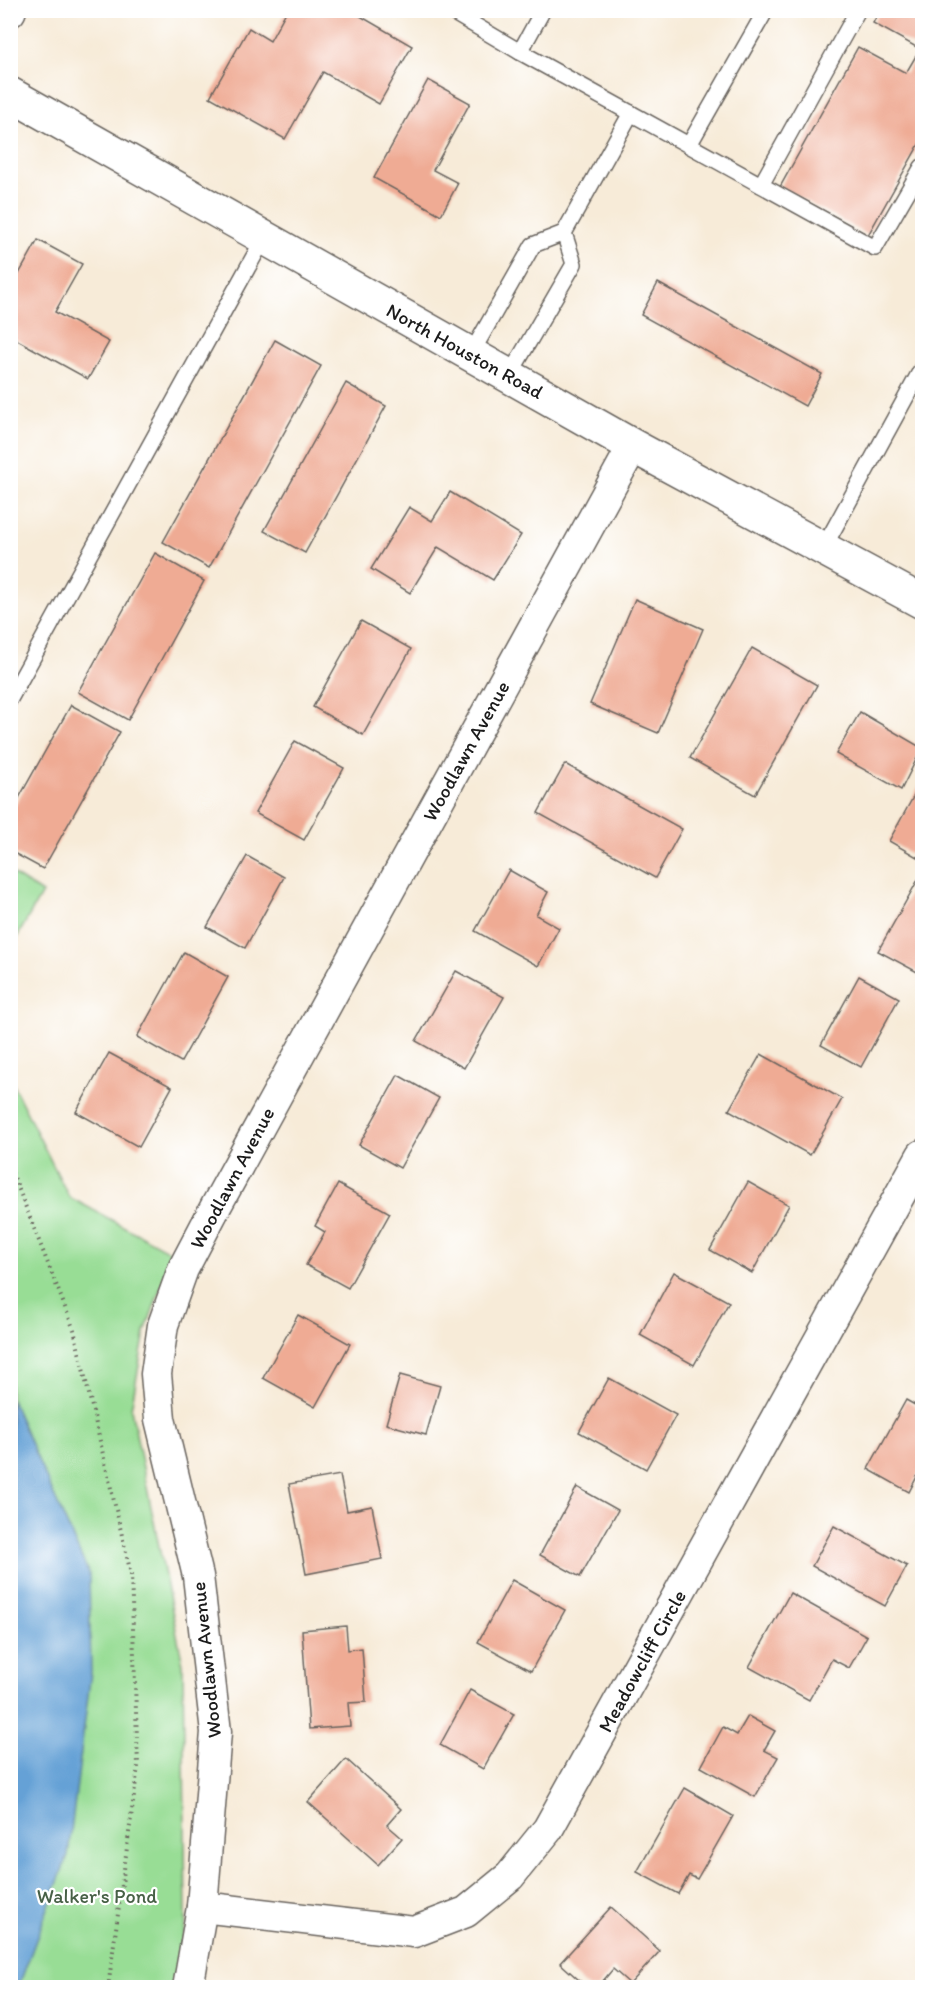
<svg xmlns="http://www.w3.org/2000/svg" width="933" height="1998" font-family="Itim,sans-serif">
<style>
.green{fill:#98dd95;stroke:#5a7c58;stroke-width:1.5}
.water{fill:#65a1d6;stroke:#405e79;stroke-width:1.5}
.building{fill:#efab94}
.lines{fill:none;stroke-linecap:round;stroke-linejoin:round}
.service-casing{stroke:#69645e;stroke-width:18}
.minor-casing{stroke:#69645e;stroke-width:33}
.tertiary-casing{stroke:#69645e;stroke-width:36}
.path{stroke:#69645e;stroke-width:4;stroke-dasharray:1.5 4.5;stroke-linecap:butt}
.service{stroke:#fff;stroke-width:15}
.minor{stroke:#fff;stroke-width:30}
.tertiary{stroke:#fff;stroke-width:33}
.labels{text-anchor:middle;dominant-baseline:central;stroke-width:4.5;stroke-linejoin:round;paint-order:stroke}
.street-label{font-size:20px;fill:#1c1c1c;stroke:#fff}
.park-label{font-size:20px;fill:#476046;stroke:#fff}
</style>
<rect width="100%" height="100%" fill="#fff"/>
<filter id="ink" filterUnits="userSpaceOnUse"><feTurbulence type="fractalNoise" baseFrequency=".0167" numOctaves="2"/><feDisplacementMap in="SourceGraphic" scale="12" xChannelSelector="R" yChannelSelector="G"/><feConvolveMatrix kernelMatrix="1 2 1 2 8 2 1 2 1" color-interpolation-filters="sRGB"/></filter>
<filter id="wash" filterUnits="userSpaceOnUse"><feTurbulence type="fractalNoise" baseFrequency=".008" numOctaves="4" result="noise"/><feDisplacementMap in="SourceGraphic" scale="24" xChannelSelector="R" yChannelSelector="G"/><feGaussianBlur stdDeviation="1.35" result="paint"/><feColorMatrix in="noise" values="0 0 0 0 0 0 0 0 0 0 0 0 0 0 0 0 0 1.4 0 .05"/><feComposite in="paint" operator="in"/></filter>
<g filter="url(#wash)">
<rect width="100%" height="100%" fill="#f7ebd8"/>
<g class="green">
<path d="M 11,873 L 42,893 L 11,948 Z"/>
<path d="M 10,1079 L 69,1197 L 173,1253 L 145,1332 L 131,1409 L 183,1664 L 186,1922 L 174,1987 L 11,1987 Z"/>
</g>
<path class="water" d="M 11,1399 L 89,1574 L 91,1672 L 68,1855 L 18,1988 L 10,1987 Z"/>
<g id="blocks">
<g class="building">
<path d="M 287,10 L 350,10 L 412,46 L 379,104 L 323,72 L 285,139 L 210,97 L 249,28 L 270,41 Z"/>
<path d="M 880,10 L 922,10 L 922,139 L 868,235 L 780,187 L 858,47 L 906,73 L 920,49 L 873,23 Z"/>
<path d="M 428,80 L 470,103 L 433,170 L 458,183 L 441,215 L 374,178 Z"/>
<path d="M 38,240 L 82,264 L 55,312 L 109,342 L 88,379 L 10,336 L 10,290 Z"/>
<path d="M 658,283 L 822,374 L 805,406 L 641,315 Z"/>
<path d="M 275,340 L 321,366 L 209,568 L 163,542 Z"/>
<path d="M 346,383 L 386,406 L 305,553 L 264,531 Z"/>
<path d="M 450,492 L 521,535 L 493,580 L 438,547 L 410,593 L 371,569 L 409,507 L 432,521 Z"/>
<path d="M 155,553 L 204,581 L 128,720 L 78,692 Z"/>
<path d="M 635,599 L 703,629 L 658,733 L 590,704 Z"/>
<path d="M 361,621 L 411,649 L 363,735 L 313,707 Z"/>
<path d="M 752,648 L 817,685 L 755,795 L 690,758 Z"/>
<path d="M 71,705 L 120,732 L 43,869 L 10,851 L 10,814 Z"/>
<path d="M 860,712 L 922,748 L 901,790 L 836,754 Z"/>
<path d="M 295,741 L 344,768 L 304,840 L 255,813 Z"/>
<path d="M 565,764 L 682,829 L 655,878 L 538,813 Z"/>
<path d="M 922,781 L 922,860 L 889,841 Z"/>
<path d="M 247,856 L 284,877 L 245,948 L 207,927 Z"/>
<path d="M 509,870 L 548,892 L 536,915 L 559,928 L 538,966 L 475,931 Z"/>
<path d="M 919,878 L 922,880 L 922,967 L 919,973 L 878,951 Z"/>
<path d="M 184,952 L 228,977 L 181,1062 L 137,1037 Z"/>
<path d="M 456,971 L 504,997 L 464,1068 L 416,1041 Z"/>
<path d="M 859,976 L 899,998 L 861,1067 L 821,1045 Z"/>
<path d="M 109,1053 L 172,1087 L 139,1147 L 76,1112 Z"/>
<path d="M 761,1054 L 842,1099 L 810,1155 L 729,1110 Z"/>
<path d="M 398,1075 L 439,1098 L 400,1168 L 359,1145 Z"/>
<path d="M 748,1182 L 789,1205 L 752,1273 L 710,1250 Z"/>
<path d="M 338,1184 L 390,1213 L 348,1288 L 306,1265 L 325,1232 L 315,1226 Z"/>
<path d="M 674,1272 L 729,1302 L 694,1365 L 640,1335 Z"/>
<path d="M 298,1315 L 350,1344 L 315,1407 L 263,1378 Z"/>
<path d="M 400,1375 L 440,1386 L 426,1435 L 386,1424 Z"/>
<path d="M 609,1378 L 676,1415 L 646,1469 L 579,1432 Z"/>
<path d="M 906,1400 L 922,1409 L 922,1467 L 909,1492 L 868,1469 Z"/>
<path d="M 340,1475 L 347,1511 L 372,1506 L 382,1559 L 306,1574 L 289,1484 Z"/>
<path d="M 577,1487 L 618,1510 L 580,1577 L 540,1555 Z"/>
<path d="M 834,1526 L 907,1566 L 885,1606 L 812,1566 Z"/>
<path d="M 512,1580 L 565,1610 L 531,1671 L 478,1642 Z"/>
<path d="M 790,1593 L 867,1636 L 849,1668 L 832,1659 L 809,1700 L 749,1667 Z"/>
<path d="M 346,1626 L 348,1650 L 362,1648 L 366,1702 L 348,1703 L 350,1726 L 309,1729 L 302,1630 Z"/>
<path d="M 470,1690 L 514,1714 L 483,1769 L 440,1745 Z"/>
<path d="M 748,1716 L 775,1731 L 764,1750 L 778,1757 L 755,1797 L 701,1767 L 723,1727 L 737,1735 Z"/>
<path d="M 346,1759 L 401,1809 L 387,1825 L 402,1838 L 378,1865 L 308,1802 Z"/>
<path d="M 685,1788 L 733,1816 L 697,1879 L 689,1875 L 678,1894 L 637,1872 Z"/>
<path d="M 611,1907 L 660,1951 L 630,1984 L 613,1969 L 597,1988 L 588,1988 L 560,1963 Z"/>
</g>
</g>
</g>
<g filter="url(#ink)">
<use href="#blocks" fill-opacity="0" stroke="#69645e" stroke-width="1.5"/>
<g class="lines">
<defs>
<g id="service">
<path d="M 449,10 L 520,52"/>
<path d="M 543,10 L 520,52 L 875,248 L 922,167"/>
<path d="M 689,145 L 766,10"/>
<path d="M 761,185 L 858,10"/>
<path d="M 564,233 L 631,113"/>
<path d="M 471,354 L 533,245 L 564,233 L 574,264 L 509,376"/>
<path d="M 823,549 L 922,368"/>
<path d="M 10,699 L 264,238"/>
</g>
<g id="minor">
<path d="M 10,12 L 11,10"/>
<path d="M 202,1907 L 414,1932 L 466,1912 L 510,1876 L 548,1829 L 922,1155"/>
<path d="M 188,1988 L 202,1907 L 216,1732 L 198,1576 L 160,1419 L 156,1374 L 163,1325 L 183,1269 L 216,1206 L 633,446"/>
</g>
<path id="tertiary" d="M 10,94 L 633,446 L 922,602"/>
</defs>
<use href="#service" class="service-casing"/>
<use href="#minor" class="minor-casing"/>
<use href="#tertiary" class="tertiary-casing"/>
<path class="path" d="M 10,1167 L 74,1330 L 131,1574 L 138,1766 L 108,1988"/>
<use href="#service" class="service"/>
<use href="#minor" class="minor"/>
<use href="#tertiary" class="tertiary"/>
</g>
</g>
<g class="labels">
<g class="street-label">
<text transform="translate(465 351) rotate(29)">North Houston Road</text>
<text transform="translate(466 751) rotate(-61)">Woodlawn Avenue</text>
<text transform="translate(232 1178) rotate(-62)">Woodlawn Avenue</text>
<text transform="translate(206 1660) rotate(-96)">Woodlawn Avenue</text>
<text transform="translate(642 1661) rotate(-61)">Meadowcliff Circle</text>
</g>
<g class="park-label">
<text x="97" y="1896">Walker's Pond</text>
</g>
</g>
<rect width="933" height="1998" fill="none" stroke="#fff" stroke-width="36"/>
</svg>
